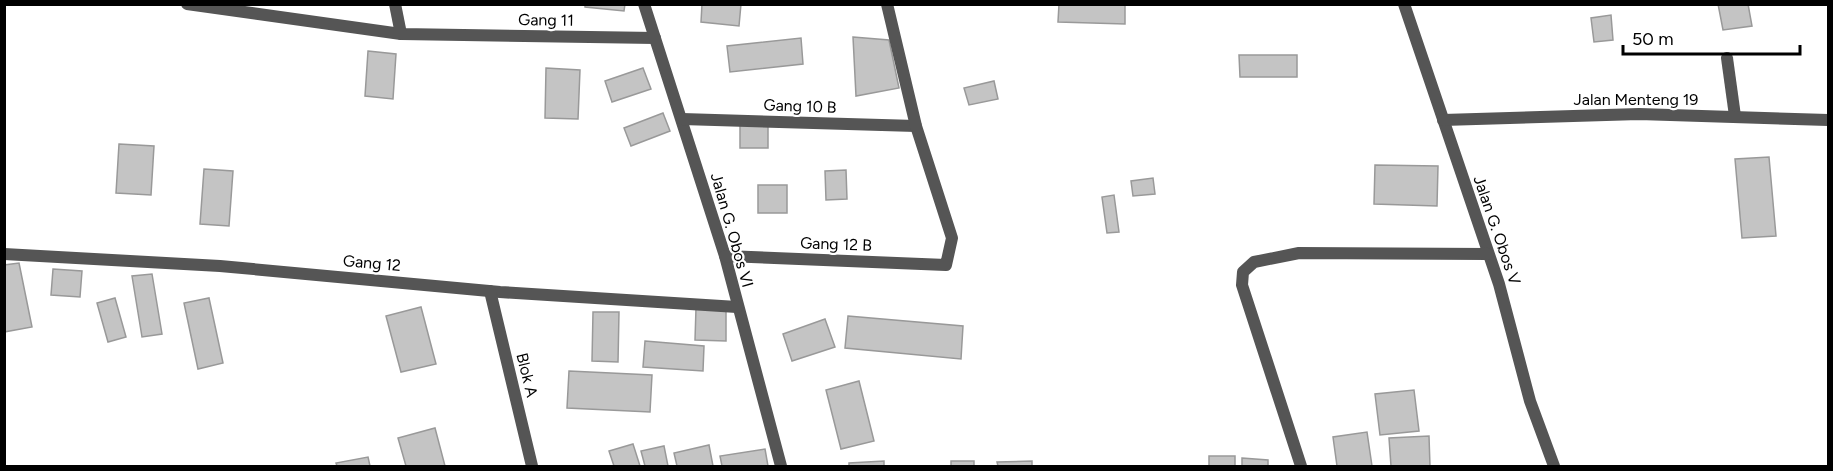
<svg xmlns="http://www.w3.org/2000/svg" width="1833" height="471" font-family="Figtree,sans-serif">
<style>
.building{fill:#c4c4c4;stroke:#999;stroke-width:1.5}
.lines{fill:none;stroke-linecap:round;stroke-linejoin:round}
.street{stroke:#555;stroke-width:12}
.labels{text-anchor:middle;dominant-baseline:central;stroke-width:4.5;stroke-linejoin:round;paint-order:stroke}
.street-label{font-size:16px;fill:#000;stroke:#fff}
</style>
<rect width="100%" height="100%" fill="#fff"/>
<g class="building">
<path d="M 585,4 L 625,4 L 624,11 L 585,7 Z"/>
<path d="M 702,4 L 741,4 L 739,26 L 701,22 Z"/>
<path d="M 1059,4 L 1125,4 L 1125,24 L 1058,22 Z"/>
<path d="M 1718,4 L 1748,4 L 1752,26 L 1723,30 Z"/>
<path d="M 1611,15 L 1613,40 L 1594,42 L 1591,18 Z"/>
<path d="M 853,37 L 889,40 L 899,88 L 856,96 Z"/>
<path d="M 801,38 L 803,64 L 730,72 L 727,46 Z"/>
<path d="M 368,51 L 396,54 L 393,99 L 365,96 Z"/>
<path d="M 1239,55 L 1297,55 L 1297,77 L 1240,77 Z"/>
<path d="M 546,68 L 580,70 L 578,119 L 545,118 Z"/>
<path d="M 643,68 L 651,89 L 612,102 L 605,81 Z"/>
<path d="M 994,81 L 998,99 L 969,105 L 964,88 Z"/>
<path d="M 663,113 L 670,131 L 631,146 L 624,128 Z"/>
<rect x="740" y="123" width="28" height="25"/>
<path d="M 119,144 L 154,146 L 151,195 L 116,193 Z"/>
<path d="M 1769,157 L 1776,236 L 1742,238 L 1735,159 Z"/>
<path d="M 1375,165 L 1438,166 L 1437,206 L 1374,204 Z"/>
<path d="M 204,169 L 233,171 L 229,226 L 200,224 Z"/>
<path d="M 846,170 L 847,199 L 826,200 L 825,171 Z"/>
<path d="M 1153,178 L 1155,194 L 1133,196 L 1131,181 Z"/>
<rect x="758" y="185" width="29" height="28"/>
<path d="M 1114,195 L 1119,232 L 1107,233 L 1102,197 Z"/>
<path d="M 19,263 L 32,327 L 4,332 L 4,265 Z"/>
<path d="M 53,269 L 82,271 L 80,297 L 51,295 Z"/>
<path d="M 152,274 L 162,334 L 142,337 L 132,276 Z"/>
<path d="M 115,298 L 126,337 L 108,342 L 97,303 Z"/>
<path d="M 209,298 L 223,363 L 198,369 L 184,303 Z"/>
<path d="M 421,307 L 436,364 L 401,372 L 386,316 Z"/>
<path d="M 696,308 L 726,309 L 726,341 L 695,340 Z"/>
<path d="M 593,312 L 619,312 L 618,362 L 592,361 Z"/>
<path d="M 848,316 L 963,326 L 961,359 L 845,348 Z"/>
<path d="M 825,319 L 835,347 L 792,361 L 783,334 Z"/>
<path d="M 645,341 L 704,346 L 703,371 L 643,367 Z"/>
<path d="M 569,371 L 652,375 L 650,412 L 567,408 Z"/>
<path d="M 859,381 L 874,441 L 841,449 L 826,390 Z"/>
<path d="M 1414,390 L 1419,431 L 1380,435 L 1375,394 Z"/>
<path d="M 435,428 L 445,466 L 406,466 L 398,438 Z"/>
<path d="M 1367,432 L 1372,466 L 1337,466 L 1333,437 Z"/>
<path d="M 1429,436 L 1430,466 L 1391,466 L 1389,438 Z"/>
<path d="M 633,444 L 640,466 L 614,466 L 609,451 Z"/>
<path d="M 709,445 L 713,466 L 677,466 L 674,453 Z"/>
<path d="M 664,446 L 668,466 L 645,466 L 641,451 Z"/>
<path d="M 765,449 L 768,466 L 722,466 L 720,456 Z"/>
<rect x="1209" y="456" width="26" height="10"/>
<path d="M 368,457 L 370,466 L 337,466 L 336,463 Z"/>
<path d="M 1242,458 L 1268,460 L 1268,466 L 1242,466 Z"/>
<path d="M 884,461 L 884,466 L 849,466 L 849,463 Z"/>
<rect x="951" y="461" width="23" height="5"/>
<path d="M 1032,461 L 1032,466 L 998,466 L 997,462 Z"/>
</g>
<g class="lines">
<g class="street">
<path d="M 187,4 L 401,34 L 655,38"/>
<path d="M 395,4 L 401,34"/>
<path d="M 644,4 L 725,256 L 781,466"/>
<path d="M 1404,4 L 1499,284 L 1530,401 L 1554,466"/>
<path d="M 1727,58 L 1735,116"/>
<path d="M 682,119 L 916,126"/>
<path d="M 1443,120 L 1639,114 L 1828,120"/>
<path d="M 4,254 L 220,266 L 500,292 L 737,307"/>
<path d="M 725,256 L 946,265 L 952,238 L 916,126 L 887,4"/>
<path d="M 490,291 L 532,466"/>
<path d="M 1301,466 L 1242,285 L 1243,272 L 1254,262 L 1299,253 L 1488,254"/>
</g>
</g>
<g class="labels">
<g class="street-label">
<text transform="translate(546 20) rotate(1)">Gang 11</text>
<text x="1636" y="99">Jalan Menteng 19</text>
<text transform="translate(800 106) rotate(2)">Gang 10 B</text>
<text transform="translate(732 230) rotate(74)">Jalan G. Obos VI</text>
<text transform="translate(1497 230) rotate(71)">Jalan G. Obos V</text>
<text transform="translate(836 244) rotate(2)">Gang 12 B</text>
<text transform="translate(372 263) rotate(5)">Gang 12</text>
<text transform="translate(527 375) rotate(76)">Blok A</text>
</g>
</g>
<rect width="1833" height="471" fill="none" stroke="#000000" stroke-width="12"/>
<path d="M1623 45v9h177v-9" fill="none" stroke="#000000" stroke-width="3"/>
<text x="1632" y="45" font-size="18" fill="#000000" stroke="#ffffff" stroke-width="4.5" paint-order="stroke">50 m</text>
</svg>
